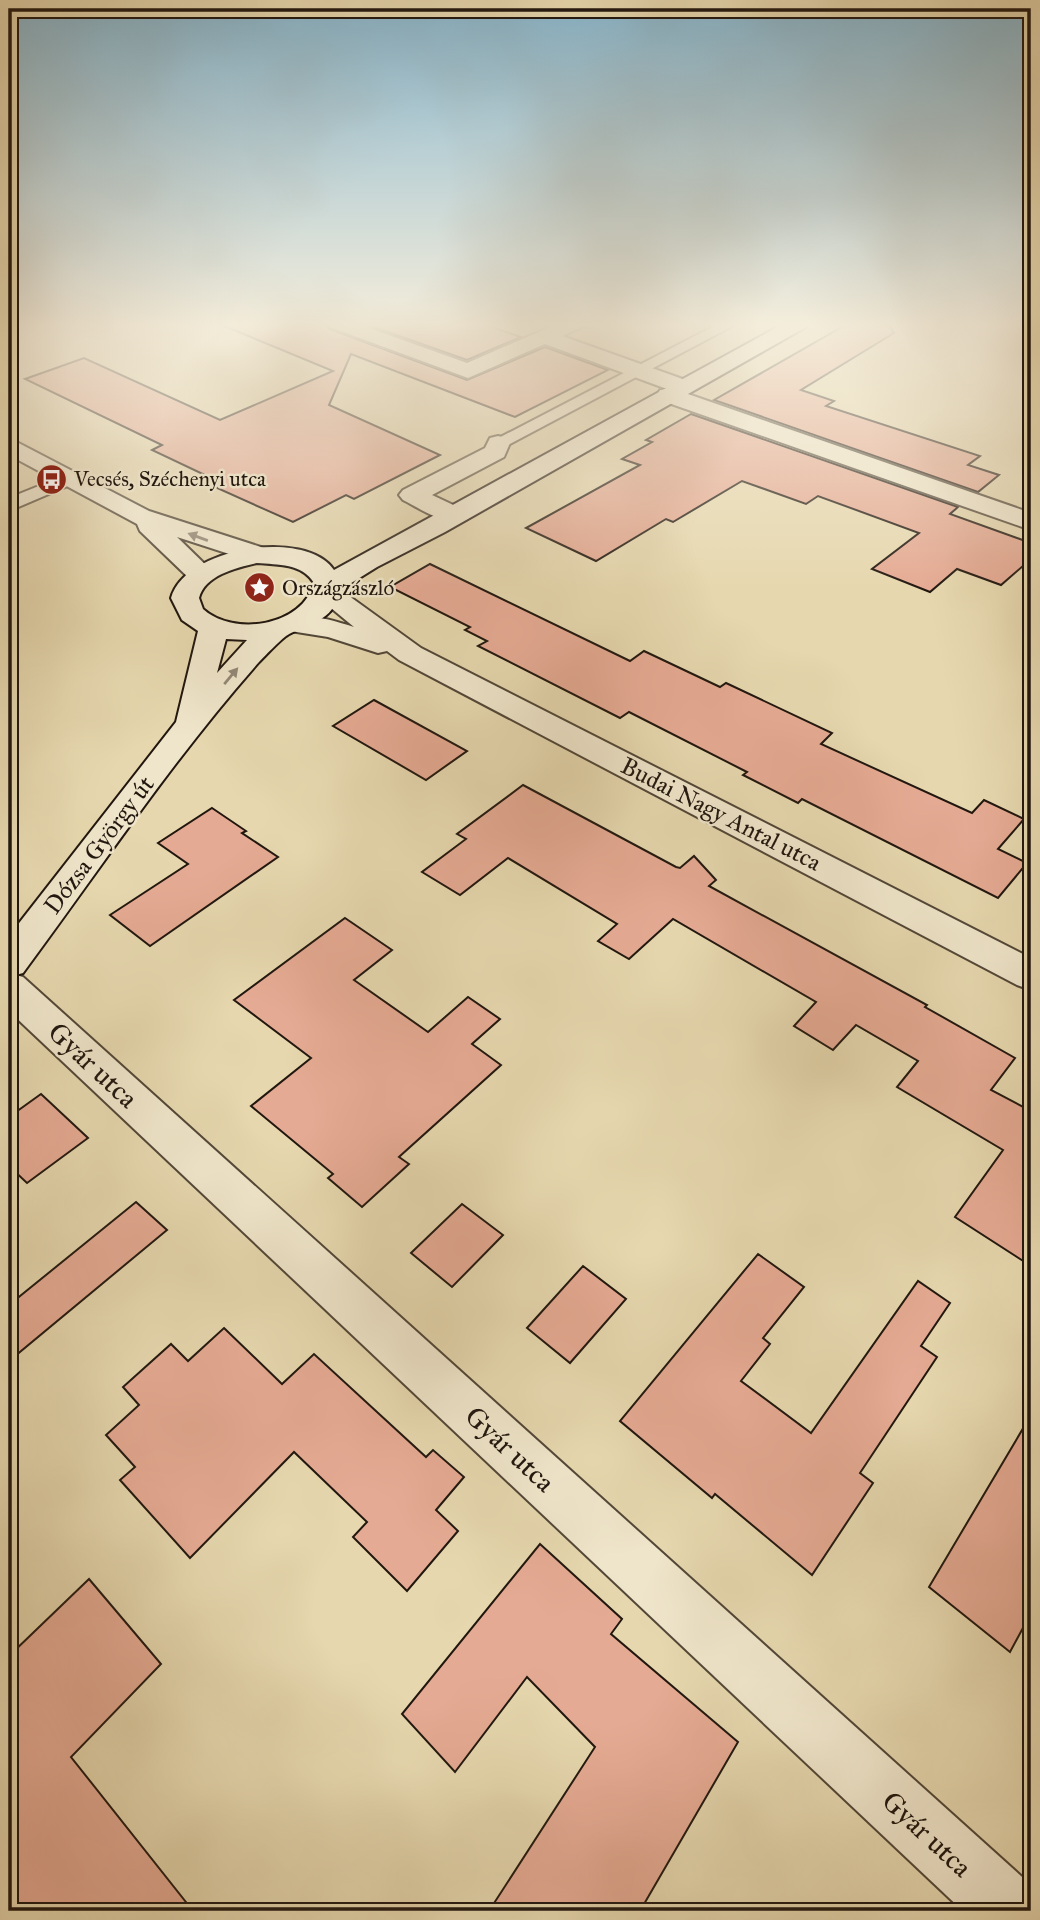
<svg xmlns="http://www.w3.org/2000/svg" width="1040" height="1920" font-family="'IM FELL Great Primer',serif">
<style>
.building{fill:#e5aa93;stroke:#21170f;stroke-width:2}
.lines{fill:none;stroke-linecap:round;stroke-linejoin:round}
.service-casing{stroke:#524737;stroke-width:4}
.minor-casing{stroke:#524737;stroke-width:4}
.tertiary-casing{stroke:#524737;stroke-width:4}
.secondary-casing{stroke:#21170f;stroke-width:4}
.service{fill:#efe5ca;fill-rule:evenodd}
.minor{fill:#efe5ca;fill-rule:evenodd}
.tertiary{fill:#efe5ca;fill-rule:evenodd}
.secondary{fill:#efe5ca;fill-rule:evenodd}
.oneway{fill:#928876}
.labels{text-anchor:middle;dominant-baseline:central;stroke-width:5;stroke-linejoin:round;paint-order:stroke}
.far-poi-label{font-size:21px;fill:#21170f;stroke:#efe5ca;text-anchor:start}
.street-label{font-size:24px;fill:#21170f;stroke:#efe5ca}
.near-street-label{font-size:28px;fill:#21170f;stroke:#efe5ca}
</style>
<rect width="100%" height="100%" fill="#e6d7ae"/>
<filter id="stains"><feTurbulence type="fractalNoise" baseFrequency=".00286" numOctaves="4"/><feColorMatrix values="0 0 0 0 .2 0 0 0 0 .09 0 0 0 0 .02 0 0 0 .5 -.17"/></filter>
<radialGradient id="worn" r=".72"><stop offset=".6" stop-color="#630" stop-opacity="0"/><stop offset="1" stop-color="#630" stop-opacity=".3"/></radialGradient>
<g class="building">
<path d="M 217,323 L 324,323 L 329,329 L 467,380 L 545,347 L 608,370 L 515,417 L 351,354 L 329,405 L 440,455 L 354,499 L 346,495 L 293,522 L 197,479 L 205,475 L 152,450 L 162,445 L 25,379 L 84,358 L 220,420 L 333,371 Z"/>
<path d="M 362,323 L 480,323 L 521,337 L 467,360 Z"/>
<path d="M 849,323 L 888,323 L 894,333 L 801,390 L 834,401 L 826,406 L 980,456 L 968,465 L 999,475 L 978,492 L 714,400 Z"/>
<path d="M 691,414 L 958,507 L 950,514 L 1031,543 L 1031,559 L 1001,585 L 957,569 L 930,592 L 872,569 L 919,533 L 818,496 L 806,504 L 742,481 L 673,522 L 666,519 L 596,561 L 526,528 L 640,465 L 622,459 L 652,442 L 646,440 Z"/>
<path d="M 430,564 L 630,661 L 644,651 L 720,687 L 726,683 L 832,733 L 821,744 L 972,813 L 984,800 L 1024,819 L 998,849 L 1027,863 L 998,898 L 802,799 L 798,803 L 743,775 L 747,772 L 629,712 L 620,718 L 478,646 L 487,641 L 465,630 L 470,627 L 390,587 Z"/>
<path d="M 374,700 L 467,751 L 426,780 L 333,726 Z"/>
<path d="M 523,785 L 676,867 L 680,868 L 694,856 L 716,880 L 709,886 L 927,1005 L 925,1007 L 1015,1058 L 991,1090 L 1031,1111 L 1031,1266 L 955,1217 L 1003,1150 L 897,1087 L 918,1061 L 856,1025 L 833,1050 L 794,1026 L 816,1002 L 673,919 L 629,959 L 598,941 L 617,924 L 508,858 L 460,895 L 422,872 L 466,839 L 457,834 Z"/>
<path d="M 212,808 L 246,831 L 242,833 L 278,857 L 150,946 L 110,915 L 188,864 L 158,843 Z"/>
<path d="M 345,918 L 392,950 L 354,980 L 428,1032 L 468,997 L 500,1019 L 472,1044 L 501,1065 L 399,1157 L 409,1164 L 362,1207 L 328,1178 L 333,1174 L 251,1106 L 311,1058 L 234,1000 Z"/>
<path d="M 41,1094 L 88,1138 L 27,1183 L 9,1166 L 9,1117 Z"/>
<path d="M 136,1202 L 167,1230 L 9,1361 L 9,1305 Z"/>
<path d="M 462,1204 L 503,1235 L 452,1287 L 411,1253 Z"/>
<path d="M 758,1254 L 804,1287 L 763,1338 L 770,1344 L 741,1381 L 811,1433 L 918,1281 L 950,1303 L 921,1346 L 937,1357 L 860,1473 L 873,1483 L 812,1575 L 715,1494 L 712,1498 L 620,1421 Z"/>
<path d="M 583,1266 L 626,1299 L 570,1363 L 527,1328 Z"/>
<path d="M 224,1328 L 282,1384 L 314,1354 L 426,1457 L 433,1450 L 464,1477 L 436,1510 L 458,1531 L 407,1591 L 353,1537 L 367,1522 L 294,1452 L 190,1558 L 120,1480 L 135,1467 L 106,1435 L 139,1405 L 123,1387 L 171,1344 L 188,1361 Z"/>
<path d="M 1031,1415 L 1031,1613 L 1010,1652 L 929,1587 Z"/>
<path d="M 540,1544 L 622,1619 L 611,1634 L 738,1742 L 640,1911 L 489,1911 L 595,1747 L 527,1677 L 455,1772 L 402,1714 Z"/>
<path d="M 89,1579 L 161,1664 L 71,1757 L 193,1911 L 9,1911 L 9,1656 Z"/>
</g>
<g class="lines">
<defs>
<g id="service">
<path d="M 720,323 L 738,323 L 504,447 L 498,448 L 489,443 Z"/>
<path d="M 71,473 L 77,474 L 80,478 L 77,482 L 9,511 L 9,498 Z"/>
</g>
<g id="minor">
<path d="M 327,323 L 355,323 L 467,363 L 559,323 L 585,323 L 582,327 L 562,336 L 691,382 L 694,387 L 691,392 L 685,393 L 1031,513 L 1031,530 L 660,400 L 657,395 L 660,390 L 667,389 L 545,344 L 468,378 L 330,327 Z"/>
<path d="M 498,436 L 506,438 L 510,443 L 504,457 L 432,495 L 464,510 L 468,515 L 464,520 C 444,526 421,509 403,500 L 399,495 L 403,490 L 485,448 L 490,438 Z"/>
<path d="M 328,586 L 338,588 L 421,648 L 1031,958 L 1031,990 L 1017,985 L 399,660 L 387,651 L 378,653 L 328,637 L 284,630 L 280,624 L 284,618 C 306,612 333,620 354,627 L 314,594 L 318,588 Z"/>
<path d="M 9,973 L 23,977 L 1031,1885 L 1031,1911 L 963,1911 L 9,1011 Z"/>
</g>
<path id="tertiary" d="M 9,438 L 149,511 L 267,549 L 270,555 L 267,561 L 257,563 L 177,537 L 215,574 L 211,580 L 201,582 L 191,580 L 140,531 L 137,524 L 9,455 Z"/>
<path id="secondary" d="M 785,323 L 809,323 L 806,327 L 445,532 L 377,567 L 340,590 C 333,624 308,622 286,636 C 277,643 267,654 259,662 C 173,759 100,869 23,973 L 9,977 L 9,936 L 176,722 L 198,631 L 182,620 L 171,598 C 185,547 306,528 334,570 ZM 257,563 C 278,565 302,563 314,583 C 303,626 234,637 203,609 L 199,598 C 205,575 236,568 257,563 ZM 226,639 L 247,640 L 217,673 Z"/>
</defs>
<use href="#service" class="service-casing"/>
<use href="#minor" class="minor-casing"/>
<use href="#tertiary" class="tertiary-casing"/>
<use href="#secondary" class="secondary-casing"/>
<use href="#service" class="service"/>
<use href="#minor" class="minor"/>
<use href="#tertiary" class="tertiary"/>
<use href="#secondary" class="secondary"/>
</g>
<defs><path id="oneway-solid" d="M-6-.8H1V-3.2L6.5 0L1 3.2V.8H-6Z" transform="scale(1.75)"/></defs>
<g class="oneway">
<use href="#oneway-solid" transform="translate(198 537) rotate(-160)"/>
<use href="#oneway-solid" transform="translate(231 676) rotate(-50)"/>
</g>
<linearGradient id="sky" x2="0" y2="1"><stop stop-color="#87b6ce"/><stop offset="0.55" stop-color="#f4eddb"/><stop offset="1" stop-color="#f4eddb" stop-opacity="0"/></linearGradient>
<rect width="1040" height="591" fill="url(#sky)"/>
<defs>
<symbol id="bus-disc" viewBox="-11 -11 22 22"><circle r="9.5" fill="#8f2418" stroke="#efe5ca"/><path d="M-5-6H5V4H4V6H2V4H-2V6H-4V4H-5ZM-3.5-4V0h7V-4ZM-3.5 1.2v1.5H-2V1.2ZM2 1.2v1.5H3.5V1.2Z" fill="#fff"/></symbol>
<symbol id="sight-disc" viewBox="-11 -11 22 22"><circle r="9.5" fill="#8f2418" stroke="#efe5ca"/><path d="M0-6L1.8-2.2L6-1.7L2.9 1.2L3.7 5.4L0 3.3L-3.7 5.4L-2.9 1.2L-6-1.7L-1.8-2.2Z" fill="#fff"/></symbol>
</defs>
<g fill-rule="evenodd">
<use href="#bus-disc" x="34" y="462" width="35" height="35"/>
<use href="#sight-disc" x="242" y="570" width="35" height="35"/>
</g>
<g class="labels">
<g class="far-poi-label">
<text x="74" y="479">Vecsés, Széchenyi utca</text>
<text x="282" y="588">Országzászló</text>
</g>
<g class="street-label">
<text transform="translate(721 814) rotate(27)">Budai Nagy Antal utca</text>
<text transform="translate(99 845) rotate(-53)">Dózsa György út</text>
</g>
<g class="near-street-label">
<text transform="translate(93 1065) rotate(43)">Gyár utca</text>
<text transform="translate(510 1449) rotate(43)">Gyár utca</text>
<text transform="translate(927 1834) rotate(43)">Gyár utca</text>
</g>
</g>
<rect width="1040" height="1920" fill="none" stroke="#e6d7ae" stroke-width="35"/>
<rect x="10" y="10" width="1019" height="1899" fill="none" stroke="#21170f" stroke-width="3.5"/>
<rect x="18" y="18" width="1005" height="1885" fill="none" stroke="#21170f" stroke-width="2"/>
<rect width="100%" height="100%" filter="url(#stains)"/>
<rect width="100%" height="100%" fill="url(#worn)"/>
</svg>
